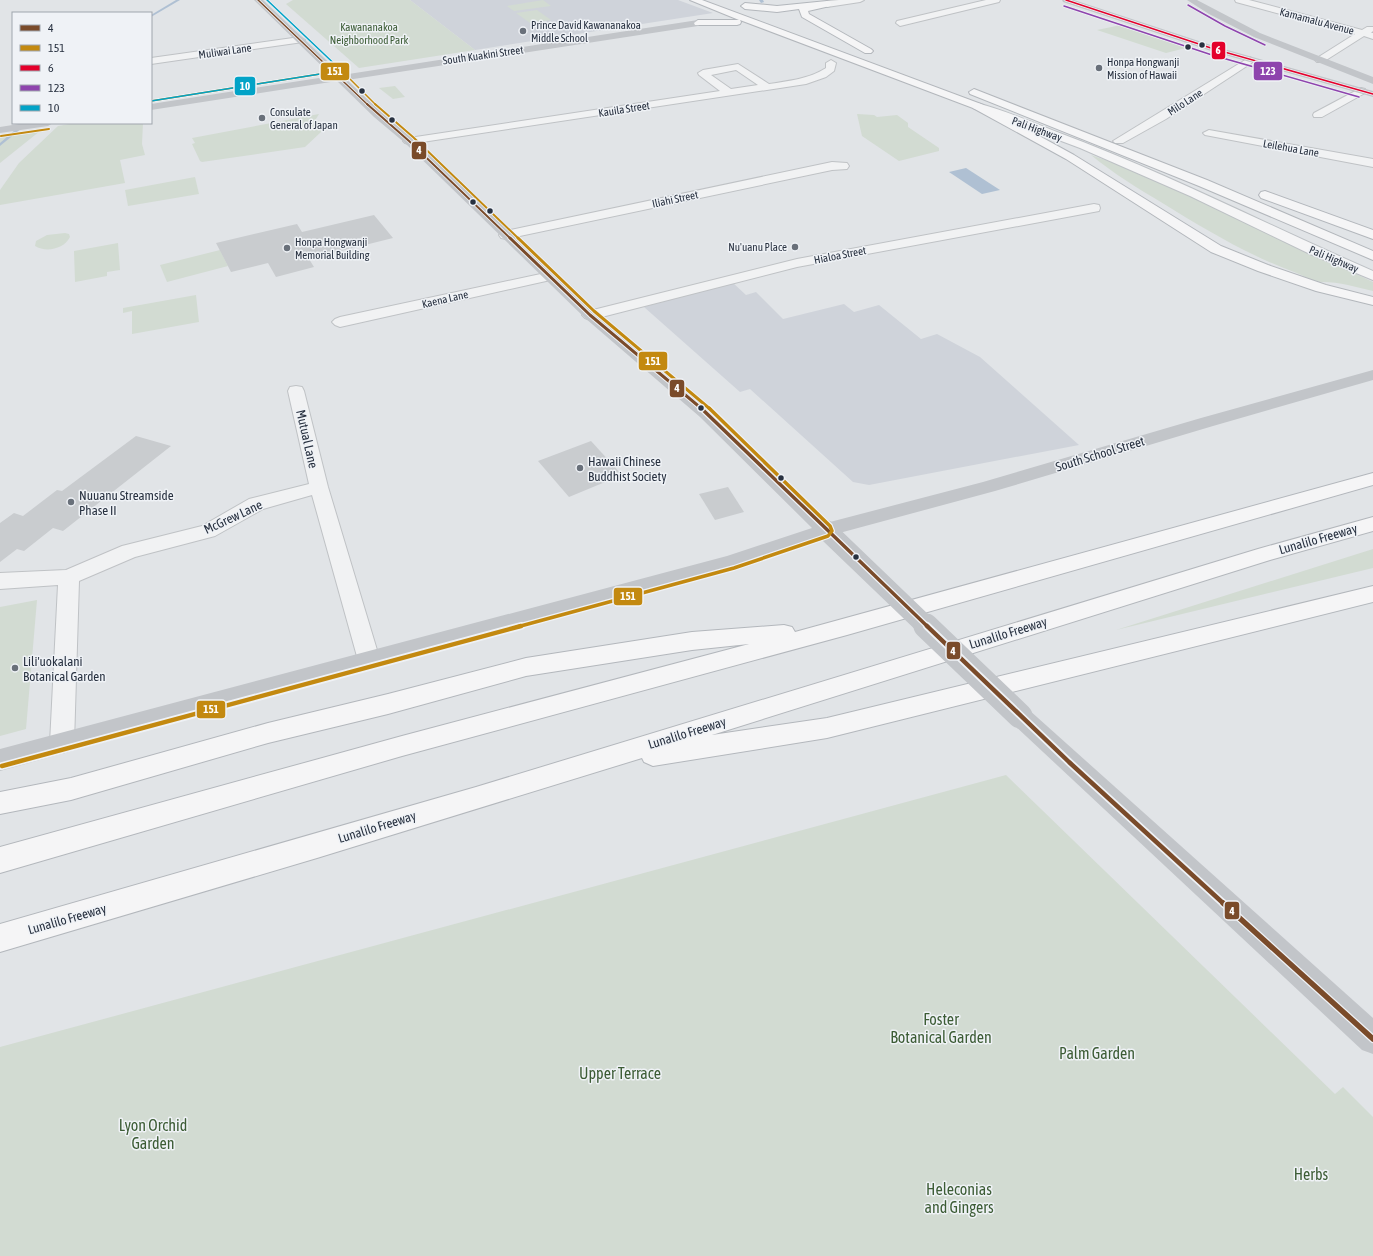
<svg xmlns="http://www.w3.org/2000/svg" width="1373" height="1256" font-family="'Asap Condensed',sans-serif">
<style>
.built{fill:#cfd3da}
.green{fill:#d2dbd2}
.water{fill:#afc0d3}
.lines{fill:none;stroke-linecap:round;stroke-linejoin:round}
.stream{fill:#afc0d3;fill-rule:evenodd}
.building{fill:#c9cccf}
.street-casing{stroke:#bfc2c5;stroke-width:2}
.primary-casing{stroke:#bdc1c5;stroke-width:2}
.highway-casing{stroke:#b3b7bc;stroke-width:2}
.street{fill:#f1f2f3;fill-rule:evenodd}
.secondary{fill:#c2c5c9;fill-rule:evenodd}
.primary{fill:#f5f5f6;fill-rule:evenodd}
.highway{fill:#f5f5f6;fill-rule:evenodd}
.secondary-bridge-far1{stroke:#c2c5c9;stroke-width:20}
.secondary-bridge{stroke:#c2c5c9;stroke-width:25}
.bus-1-far5-casing{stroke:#eff2f6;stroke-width:3}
.bus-1-far4-casing{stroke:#eff2f6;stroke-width:3.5}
.bus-1-far3-casing{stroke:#eff2f6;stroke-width:5}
.bus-1-far2-casing{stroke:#eff2f6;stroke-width:6}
.bus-1-far1-casing{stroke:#eff2f6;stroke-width:8}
.bus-1-casing{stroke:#eff2f6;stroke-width:8}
.bus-2-far4-casing{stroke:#eff2f6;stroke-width:3}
.bus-2-far3-casing{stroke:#eff2f6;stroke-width:3.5}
.bus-2-far2-casing{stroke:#eff2f6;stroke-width:5}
.bus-2-far1-casing{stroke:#eff2f6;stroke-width:6}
.bus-2-casing{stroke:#eff2f6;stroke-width:8}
.bus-3-casing{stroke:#eff2f6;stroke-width:3}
.bus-4-casing{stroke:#eff2f6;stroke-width:3}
.bus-5-casing{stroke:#eff2f6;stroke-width:3}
.bus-1-far5{stroke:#7a4b2a;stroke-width:1.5}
.bus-1-far4{stroke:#7a4b2a;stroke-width:2}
.bus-1-far3{stroke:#7a4b2a;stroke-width:3}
.bus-1-far2{stroke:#7a4b2a;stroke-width:3.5}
.bus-1-far1{stroke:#7a4b2a;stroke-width:4.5}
.bus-1{stroke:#7a4b2a;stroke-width:5.5}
.bus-2-far4{stroke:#c38910;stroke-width:1.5}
.bus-2-far3{stroke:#c38910;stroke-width:2}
.bus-2-far2{stroke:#c38910;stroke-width:3}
.bus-2-far1{stroke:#c38910;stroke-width:3.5}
.bus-2{stroke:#c38910;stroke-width:4.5}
.bus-3{stroke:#e4002b;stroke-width:1.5}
.bus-4{stroke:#8e44ad;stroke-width:1.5}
.bus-5{stroke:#02a3c7;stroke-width:1.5}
.poi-dot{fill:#69707a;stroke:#eff2f6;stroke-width:1.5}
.bus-dot{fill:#283140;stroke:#eff2f6;stroke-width:1.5}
.labels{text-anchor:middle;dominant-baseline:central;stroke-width:3;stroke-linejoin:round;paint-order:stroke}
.far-street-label{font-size:11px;fill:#283140;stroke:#eff2f6}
.far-poi-label{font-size:11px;fill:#283140;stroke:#eff2f6;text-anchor:start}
.far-park-label{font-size:11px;fill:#3c5c35;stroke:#eff2f6}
.street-label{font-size:13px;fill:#283140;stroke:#eff2f6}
.poi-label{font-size:13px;fill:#283140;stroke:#eff2f6;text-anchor:start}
.near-park-label{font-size:16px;fill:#3c5c35;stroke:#eff2f6}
.line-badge{stroke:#eff2f6;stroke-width:1.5}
.badge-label{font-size:11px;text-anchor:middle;font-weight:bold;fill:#fff}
</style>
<rect width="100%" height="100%" fill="#e1e4e7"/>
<g class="built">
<path d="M 410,0 L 678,0 L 713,13 L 475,50 Z"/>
<path d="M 732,282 L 746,295 L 756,292 L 783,319 L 844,304 L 854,312 L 879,305 L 921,339 L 937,334 L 980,357 L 1079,445 L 869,485 L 853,482 L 750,389 L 740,392 L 644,307 Z"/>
</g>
<g class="green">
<path d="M 293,0 L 410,0 L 475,50 L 359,68 L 286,4 Z"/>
<path d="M 543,0 L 551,6 L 514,11 L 507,6 Z"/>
<path d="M 537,10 L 551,20 L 530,23 L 516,13 Z"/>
<path d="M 1121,25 L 1190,47 L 1166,53 L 1097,30 Z"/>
<path d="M 395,86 L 405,97 L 393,99 L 379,88 Z"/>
<path d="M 319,114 L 316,119 L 322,129 L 321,132 L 305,147 L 202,162 L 200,161 L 192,144 L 195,143 L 192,138 Z"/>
<path d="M 857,114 L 874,115 L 877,117 L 897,115 L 908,123 L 908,127 L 939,148 L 939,151 L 899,161 L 862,136 Z"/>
<path d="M 75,123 L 143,123 L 142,144 L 145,155 L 120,160 L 125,183 L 0,205 L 0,190 L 19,163 L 58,126 Z"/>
<path d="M 40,131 L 0,163 L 0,137 Z"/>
<path d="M 1091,155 L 1142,173 L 1373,282 L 1373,291 C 1356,287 1340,282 1322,282 C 1314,282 1302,275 1294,272 C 1248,255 1206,230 1164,204 C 1139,189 1114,174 1091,155 Z"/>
<path d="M 195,177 L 199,194 L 128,206 L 125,190 Z"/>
<path d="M 65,233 L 69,234 L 70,237 C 64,249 46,253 35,246 L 36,241 L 47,235 Z"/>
<path d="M 118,243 L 120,270 L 107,272 L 107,276 L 75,282 L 74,251 Z"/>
<path d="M 220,250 L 228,266 L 167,282 L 160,265 Z"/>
<path d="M 196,295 L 199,322 L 132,334 L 132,311 L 123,313 L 123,308 Z"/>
<path d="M 1373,549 L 1373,568 L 1116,630 Z"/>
<path d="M 37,600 L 26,729 L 0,736 L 0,607 Z"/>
<path d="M 1006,775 L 1335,1094 L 1343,1087 L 1373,1117 L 1373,1256 L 0,1256 L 0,1047 Z"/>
</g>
<path class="water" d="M 966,168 L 1000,190 L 982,194 L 949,172 Z"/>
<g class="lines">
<g class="stream">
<path d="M 176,0 L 180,0 L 151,17 L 151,15 Z"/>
<path d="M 759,0 L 763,0 L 764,2 L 761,3 Z"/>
<path d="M 23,123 L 28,123 L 0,146 L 0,143 Z"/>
</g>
</g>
<g class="building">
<path d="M 374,215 L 393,238 L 309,259 L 314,267 L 276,277 L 268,263 L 231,272 L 216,243 L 297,224 L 302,232 Z"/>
<path d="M 136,436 L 171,446 L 63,531 L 53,528 L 24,551 L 17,549 L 0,562 L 0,523 L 14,513 L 23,516 L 57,490 L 62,491 Z"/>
<path d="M 591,441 L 622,475 L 569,497 L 538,461 Z"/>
<path d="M 728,487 L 744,512 L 715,520 L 699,494 Z"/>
</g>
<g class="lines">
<defs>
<g id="street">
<path d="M 839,0 L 864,0 L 860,2 L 827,7 L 823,4 L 827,1 Z"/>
<path d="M 986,0 L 1000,0 L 999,2 L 900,26 L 896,23 L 897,21 Z"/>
<path d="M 1235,0 L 1249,0 L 1362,30 L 1367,27 L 1373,27 L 1373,31 L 1371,33 L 1373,33 L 1373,39 L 1364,36 L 1323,62 L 1317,62 L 1315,60 L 1317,58 L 1355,34 L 1236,2 Z"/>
<path d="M 300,37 L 305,40 L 303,42 L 151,64 L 151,58 Z"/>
<path d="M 1250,57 L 1255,60 L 1253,62 L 1166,119 L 1123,143 L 1115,143 L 1113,141 Z"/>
<path d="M 831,60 L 836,63 L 834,71 L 826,77 L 806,84 L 409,144 L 405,143 L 403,141 L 405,139 L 409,138 L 720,91 L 699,75 L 698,73 L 703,70 L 738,64 L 769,84 C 789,81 809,79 826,68 L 826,63 ZM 736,70 L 758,85 L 731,89 L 711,75 Z"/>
<path d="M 1361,88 L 1365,89 L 1366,91 L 1365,93 L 1322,117 L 1314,117 L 1313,115 L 1314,113 Z"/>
<path d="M 1209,130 L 1373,159 L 1373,167 L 1205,135 L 1203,133 Z"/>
<path d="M 832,162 L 847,163 L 849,166 L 847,169 L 832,170 L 506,239 L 501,238 L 499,235 L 501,232 L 506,231 Z"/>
<path d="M 1094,204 L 1099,205 L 1100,208 L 1099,211 L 797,267 L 590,320 L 585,318 L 582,315 L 585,312 L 797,259 Z"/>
<path d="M 550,272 L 555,273 L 557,276 L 555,279 L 340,327 L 335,325 L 332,322 L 335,319 L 340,317 Z"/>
<path d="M 296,386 L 302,387 L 304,391 L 328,487 L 380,660 L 377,666 L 369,669 L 361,666 L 358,660 L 312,495 L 263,509 L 215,536 L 135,557 L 79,581 L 74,743 L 71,750 L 62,753 L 53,750 L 50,743 L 58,585 L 0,589 L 0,573 L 66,570 L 122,546 L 202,526 L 249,499 L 309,484 L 288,391 L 290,387 Z"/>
</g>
<path id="primary" d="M 977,103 C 1004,110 1031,122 1057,132 C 1165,172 1267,225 1373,271 L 1373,280 L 1310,254 L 1190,196 L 1080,148 L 973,108 L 972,106 L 973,104 Z"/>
<g id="highway">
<path d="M 690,0 L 702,0 L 981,104 L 1074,155 L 1221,246 L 1268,265 L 1326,285 L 1373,297 L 1373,305 L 1316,291 L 1258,271 L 1211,252 L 1066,159 L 973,108 L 740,20 L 741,22 L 740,24 L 737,25 L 695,25 L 694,23 L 698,20 L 739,20 Z"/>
<path d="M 827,1 L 830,2 L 831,4 L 830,6 L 808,11 L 809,14 L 871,49 L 873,51 L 871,53 L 865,53 L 802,17 L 799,9 L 777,12 L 745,9 L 741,6 L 745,3 L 777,6 Z"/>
<path d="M 974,89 L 1207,180 L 1373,251 L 1373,260 L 1199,186 L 970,94 L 969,92 Z"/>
<path d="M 1265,191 L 1373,230 L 1373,239 L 1261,198 L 1259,195 L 1261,192 Z"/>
<path d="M 1373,473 L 1373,485 L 847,635 L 402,756 L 0,873 L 0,847 L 402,736 L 749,644 L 692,650 L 526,676 L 388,714 L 268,743 L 71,800 L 0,814 L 0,792 L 71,778 L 268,723 L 388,694 L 526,658 L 692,632 L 784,625 L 792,627 L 795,632 Z"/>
<path d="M 1373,517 L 1373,531 L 1270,560 L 712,735 L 827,718 L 1373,586 L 1373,602 L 827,738 L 653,766 L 644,762 L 642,758 L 317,858 L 0,952 L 0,924 L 476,787 L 1258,549 Z"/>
</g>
</defs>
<use href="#street" class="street-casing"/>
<use href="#primary" class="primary-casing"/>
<use href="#highway" class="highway-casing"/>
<use href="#street" class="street"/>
<g class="secondary">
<path d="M 254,0 L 263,0 L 342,75 L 698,20 L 701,21 L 702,23 L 698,26 L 347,80 L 382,113 L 413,139 L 595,312 L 712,409 L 830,522 L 983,482 L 1201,418 L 1373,370 L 1373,380 L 1213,426 L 995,491 L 832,535 L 732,569 L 0,771 L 0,749 L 727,556 L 812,528 L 700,417 L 585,318 L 405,143 L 374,117 L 337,81 L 151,110 L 151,104 L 332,76 Z"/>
<path d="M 1062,0 L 1074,0 L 1217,47 L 1373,91 L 1373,97 L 1211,51 L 1063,2 Z"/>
<path d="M 1187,0 L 1197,0 L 1260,33 L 1373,77 L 1373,84 L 1254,37 L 1209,14 Z"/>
<path d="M 25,123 L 53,123 L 48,126 L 0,133 L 0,127 Z"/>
<path d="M 1020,706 L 1028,709 L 1373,1018 L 1373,1054 L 1362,1050 L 1012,723 L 1008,716 L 1012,709 Z"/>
</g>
<use href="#primary" class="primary"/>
<use href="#highway" class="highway"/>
<path class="secondary-bridge-far1" d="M 826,530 L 927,627"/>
<path class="secondary-bridge" d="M 926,626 L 1020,716"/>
<defs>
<path id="bus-1-far5" d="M 258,0 L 368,105"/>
<path id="bus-1-far4" d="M 367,104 L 409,141 L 511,239"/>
<path id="bus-1-far3" d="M 510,238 L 590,315 L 702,409"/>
<path id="bus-1-far2" d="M 701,408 L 928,627"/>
<path id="bus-1-far1" d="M 927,626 L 1069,762 L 1224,904"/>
<path id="bus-1" d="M 1223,903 L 1373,1039"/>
<path id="bus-2-far4" d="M 151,101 L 339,71 L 343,72 L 376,105"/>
<g id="bus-2-far3">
<path d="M 375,104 L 413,137 L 519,239"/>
<path d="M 1,136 L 49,129"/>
</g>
<path id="bus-2-far2" d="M 518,238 L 594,311 L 710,409"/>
<path id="bus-2-far1" d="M 517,627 L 734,568 L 828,536 L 832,531 L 830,526 L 709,408"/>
<path id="bus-2" d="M 2,766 L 521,626"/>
<path id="bus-3" d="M 1066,0 L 1214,49 L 1373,94"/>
<g id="bus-4">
<path d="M 1188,5 L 1225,26 L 1265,45"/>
<path d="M 1064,6 L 1212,55 L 1359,97"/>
</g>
<g id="bus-5">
<path d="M 267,0 L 344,73"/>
<path d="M 151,101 L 339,71"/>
</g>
</defs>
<use href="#bus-1-far5" class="bus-1-far5-casing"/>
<use href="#bus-1-far4" class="bus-1-far4-casing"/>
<use href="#bus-1-far3" class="bus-1-far3-casing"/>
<use href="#bus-1-far2" class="bus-1-far2-casing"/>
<use href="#bus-1-far1" class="bus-1-far1-casing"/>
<use href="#bus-1" class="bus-1-casing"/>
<use href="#bus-2-far4" class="bus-2-far4-casing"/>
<use href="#bus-2-far3" class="bus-2-far3-casing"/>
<use href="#bus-2-far2" class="bus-2-far2-casing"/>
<use href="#bus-2-far1" class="bus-2-far1-casing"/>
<use href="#bus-2" class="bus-2-casing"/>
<use href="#bus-3" class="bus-3-casing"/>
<use href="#bus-4" class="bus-4-casing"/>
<use href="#bus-5" class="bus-5-casing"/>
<use href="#bus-1-far5" class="bus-1-far5"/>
<use href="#bus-1-far4" class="bus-1-far4"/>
<use href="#bus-1-far3" class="bus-1-far3"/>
<use href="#bus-1-far2" class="bus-1-far2"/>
<use href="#bus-1-far1" class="bus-1-far1"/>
<use href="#bus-1" class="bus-1"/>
<use href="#bus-2-far4" class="bus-2-far4"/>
<use href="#bus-2-far3" class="bus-2-far3"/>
<use href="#bus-2-far2" class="bus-2-far2"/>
<use href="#bus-2-far1" class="bus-2-far1"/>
<use href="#bus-2" class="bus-2"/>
<use href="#bus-3" class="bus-3"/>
<use href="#bus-4" class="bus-4"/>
<use href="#bus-5" class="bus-5"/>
</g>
<g class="poi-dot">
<circle cx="523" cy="31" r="4"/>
<circle cx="1099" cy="68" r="4"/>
<circle cx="262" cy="118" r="4"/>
<circle cx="795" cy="247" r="4"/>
<circle cx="287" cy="248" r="4"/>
<circle cx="580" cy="468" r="4"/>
<circle cx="71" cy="502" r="4"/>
<circle cx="15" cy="668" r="4"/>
</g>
<g class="bus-dot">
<circle cx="1202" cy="45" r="3.5"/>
<circle cx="1188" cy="47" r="3.5"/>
<circle cx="362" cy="91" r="3.5"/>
<circle cx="392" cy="120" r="3.5"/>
<circle cx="473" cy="202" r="3.5"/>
<circle cx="490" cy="211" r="3.5"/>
<circle cx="701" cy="408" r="3.5"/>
<circle cx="781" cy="478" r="3.5"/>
<circle cx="856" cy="557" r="3.5"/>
</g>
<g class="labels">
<g class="far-street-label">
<text transform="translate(1317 21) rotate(15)">Kamamalu Avenue</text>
<text transform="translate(225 51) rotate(-8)">Muliwai Lane</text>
<text transform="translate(483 55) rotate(-8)">South Kuakini Street</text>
<text transform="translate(1185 102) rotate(-33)">Milo Lane</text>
<text transform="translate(624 109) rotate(-9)">Kauila Street</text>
<text transform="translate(1037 129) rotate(20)">Pali Highway</text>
<text transform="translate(1291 148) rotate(10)">Leilehua Lane</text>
<text transform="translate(675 199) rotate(-12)">Iliahi Street</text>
<text transform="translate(840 255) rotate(-11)">Hialoa Street</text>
<text transform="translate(1334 259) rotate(23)">Pali Highway</text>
<text transform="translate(445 299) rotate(-13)">Kaena Lane</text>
</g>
<g class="far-poi-label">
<text x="531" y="25">Prince David Kawananakoa<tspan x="531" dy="13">Middle School</tspan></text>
<text x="1107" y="62">Honpa Hongwanji<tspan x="1107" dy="13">Mission of Hawaii</tspan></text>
<text x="270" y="112">Consulate<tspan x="270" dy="13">General of Japan</tspan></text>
<text x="295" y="242">Honpa Hongwanji<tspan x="295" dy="13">Memorial Building</tspan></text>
<text x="787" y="247" text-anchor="end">Nu'uanu Place</text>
</g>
<g class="far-park-label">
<text x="369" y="27">Kawananakoa<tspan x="369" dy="13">Neighborhood Park</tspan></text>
</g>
<g class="street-label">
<text transform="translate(307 439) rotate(77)">Mutual Lane</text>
<text transform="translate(1100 454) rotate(-17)">South School Street</text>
<text transform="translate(233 517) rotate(-25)">McGrew Lane</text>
<text transform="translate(1318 539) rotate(-16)">Lunalilo Freeway</text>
<text transform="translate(1008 633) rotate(-17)">Lunalilo Freeway</text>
<text transform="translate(687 733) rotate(-17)">Lunalilo Freeway</text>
<text transform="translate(377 827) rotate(-17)">Lunalilo Freeway</text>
<text transform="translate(67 919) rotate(-16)">Lunalilo Freeway</text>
</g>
<g class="poi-label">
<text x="588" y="461">Hawaii Chinese<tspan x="588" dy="15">Buddhist Society</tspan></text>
<text x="79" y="495">Nuuanu Streamside<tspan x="79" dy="15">Phase II</tspan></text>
<text x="23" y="661">Lili'uokalani<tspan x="23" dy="15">Botanical Garden</tspan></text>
</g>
<g class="near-park-label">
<text x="941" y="1019">Foster<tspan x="941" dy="18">Botanical Garden</tspan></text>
<text x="1097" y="1053">Palm Garden</text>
<text x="620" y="1073">Upper Terrace</text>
<text x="153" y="1125">Lyon Orchid<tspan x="153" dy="18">Garden</tspan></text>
<text x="1311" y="1174">Herbs</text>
<text x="959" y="1189">Heleconias<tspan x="959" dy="18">and Gingers</tspan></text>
</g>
</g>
<g class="line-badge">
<rect x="1211" y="41" width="15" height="19" rx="4" fill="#e4002b"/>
<rect x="1253" y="61" width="30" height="20" rx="4" fill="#8e44ad"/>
<rect x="320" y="62" width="30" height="19" rx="4" fill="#c38910"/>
<rect x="234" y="76" width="22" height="20" rx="4" fill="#02a3c7"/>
<rect x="411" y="141" width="16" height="19" rx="4" fill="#7a4b2a"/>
<rect x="638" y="351" width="30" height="20" rx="4" fill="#c38910"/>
<rect x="669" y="379" width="16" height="19" rx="4" fill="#7a4b2a"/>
<rect x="613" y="587" width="30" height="19" rx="4" fill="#c38910"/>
<rect x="946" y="641" width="15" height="19" rx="4" fill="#7a4b2a"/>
<rect x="196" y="700" width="30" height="19" rx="4" fill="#c38910"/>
<rect x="1224" y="901" width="16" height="19" rx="4" fill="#7a4b2a"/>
</g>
<g class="badge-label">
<text x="1218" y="54">6</text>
<text x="1268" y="75">123</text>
<text x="335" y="75">151</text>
<text x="245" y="90">10</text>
<text x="419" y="154">4</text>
<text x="653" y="365">151</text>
<text x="677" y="392">4</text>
<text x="628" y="600">151</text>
<text x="953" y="655">4</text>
<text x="211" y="713">151</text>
<text x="1232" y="915">4</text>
</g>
<rect x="12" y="12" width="140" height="112" fill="#eff2f6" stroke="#9fa5ad"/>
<rect x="20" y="25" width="20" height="6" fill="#7a4b2a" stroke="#9fa5ad"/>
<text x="48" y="32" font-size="12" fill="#283140">4</text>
<rect x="20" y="45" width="20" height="6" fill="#c38910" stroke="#9fa5ad"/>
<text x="48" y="52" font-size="12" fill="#283140">151</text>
<rect x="20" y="65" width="20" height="6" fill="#e4002b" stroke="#9fa5ad"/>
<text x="48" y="72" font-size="12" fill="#283140">6</text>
<rect x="20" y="85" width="20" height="6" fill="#8e44ad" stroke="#9fa5ad"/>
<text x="48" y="92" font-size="12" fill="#283140">123</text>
<rect x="20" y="105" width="20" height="6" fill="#02a3c7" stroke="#9fa5ad"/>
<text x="48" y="112" font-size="12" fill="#283140">10</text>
</svg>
